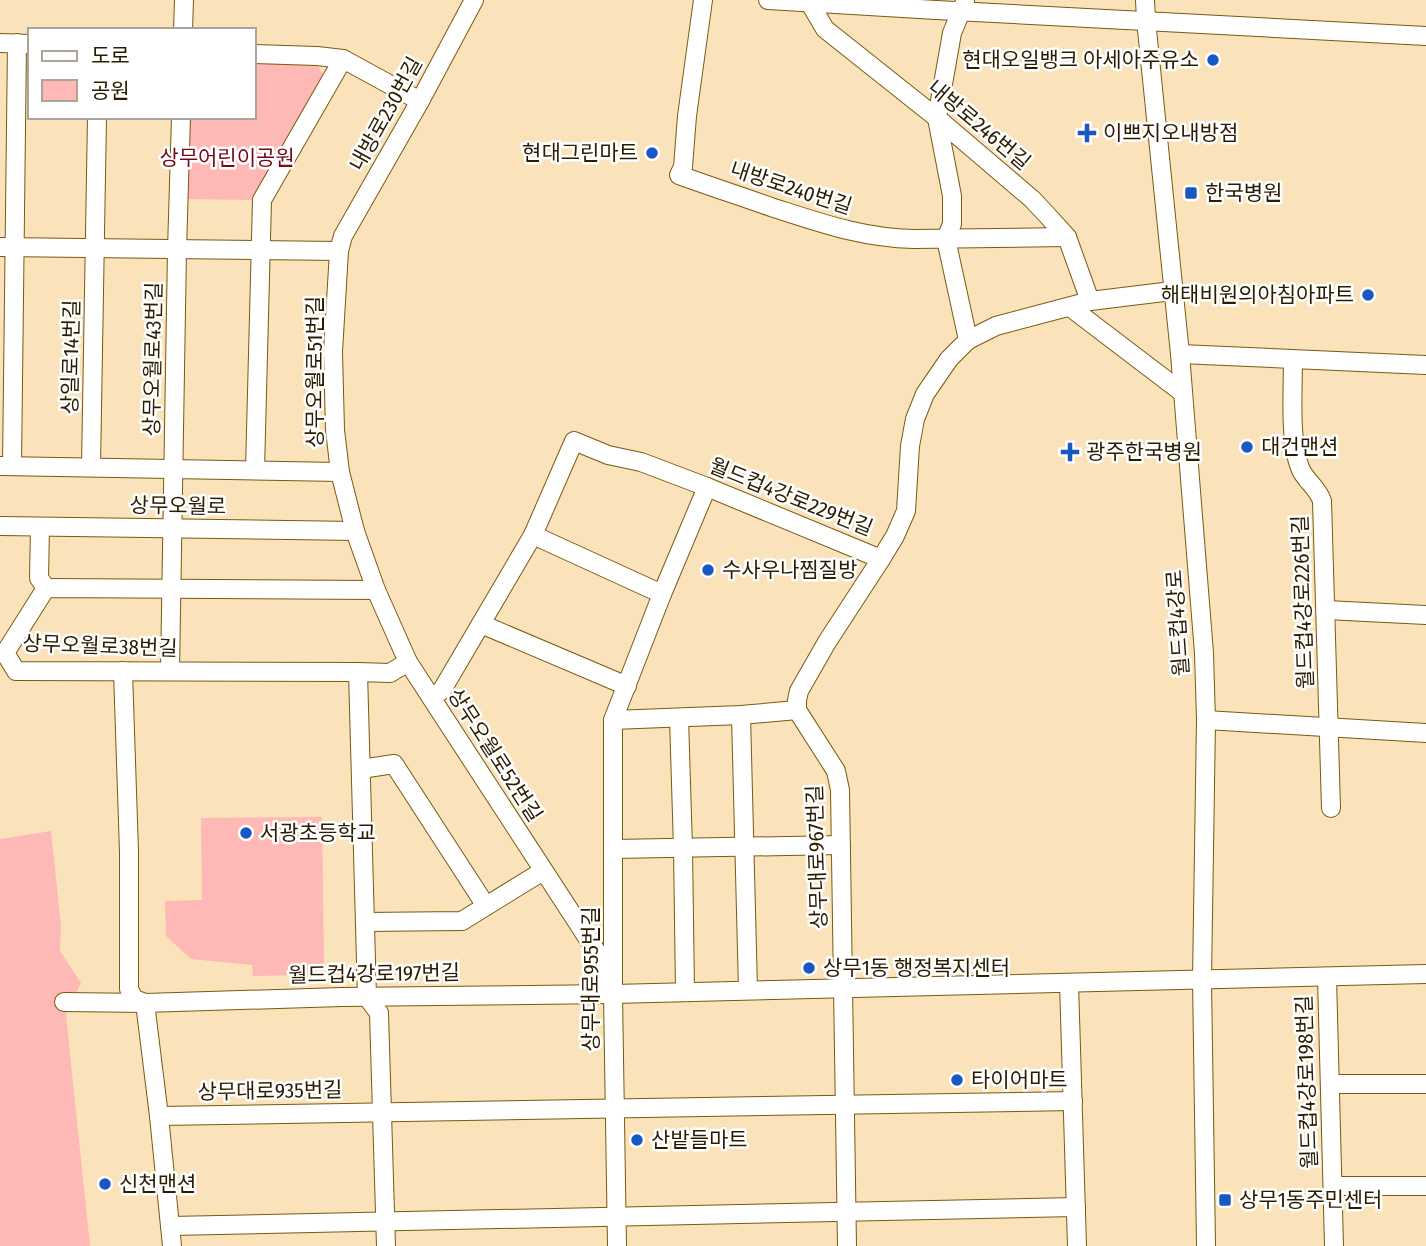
<svg xmlns="http://www.w3.org/2000/svg" width="1426" height="1246" font-family="'Fira Sans Condensed','Noto Sans KR',sans-serif">
<style>
.green{fill:#feb9b7}
.lines{fill:none;stroke-linecap:round;stroke-linejoin:round}
.minor-casing{stroke:#7b590e;stroke-width:20}
.minor{stroke:#fff;stroke-width:18}
.poi-dot{fill:#1958c3;stroke:#fff;stroke-width:2.5}
.labels{text-anchor:middle;dominant-baseline:central;stroke-width:5;stroke-linejoin:round;paint-order:stroke}
.poi-label{font-size:21px;fill:#2a1c01;stroke:#fff;text-anchor:start}
.street-label{font-size:21px;fill:#2a1c01;stroke:#fff}
.park-label{font-size:21px;fill:#720b1b;stroke:#fff}
</style>
<rect width="100%" height="100%" fill="#fae3bb"/>
<g class="green">
<path d="M 254,61 L 316,63 L 324,76 L 253,200 L 185,199 L 188,117 L 254,117 Z"/>
<path d="M 322,817 L 324,964 L 314,975 L 253,976 L 252,965 L 191,959 L 166,936 L 165,901 L 202,900 L 201,818 Z"/>
<path d="M 51,831 L 61,926 L 60,951 L 81,983 L 66,1015 L 90,1246 L 0,1246 L 0,839 Z"/>
</g>
<g class="lines">
<defs>
<g id="minor">
<path d="M 474,0 L 420,101 L 343,236 L 339,251 L 333,352 L 335,430 L 340,472 L 355,531 L 376,590 L 408,662 L 598,954 L 613,994"/>
<path d="M 703,0 L 687,116 L 683,167 L 679,175 C 709,186 740,196 771,207 C 821,223 862,238 914,239 L 1067,237"/>
<path d="M 768,0 L 936,10 L 1426,36"/>
<path d="M 808,0 L 825,29 L 937,118 L 1032,199 L 1047,215 L 1067,237 L 1090,301"/>
<path d="M 1145,0 L 1146,20 L 1180,354 L 1204,653 L 1206,720 L 1202,980 L 1206,1246"/>
<path d="M 965,2 L 952,33 L 937,118 L 952,196 L 952,224 L 946,239 L 968,340"/>
<path d="M 183,30 L 184,0"/>
<path d="M 0,43 L 30,44"/>
<path d="M 254,54 L 317,56 L 343,59 L 420,101"/>
<path d="M 0,247 L 339,251"/>
<path d="M 1070,307 L 1183,393"/>
<path d="M 1180,354 L 1426,365"/>
<path d="M 1293,360 C 1293,389 1289,444 1301,470 C 1306,481 1318,488 1322,501 L 1331,808"/>
<path d="M 1,466 L 340,472"/>
<path d="M 12,466 L 17,43"/>
<path d="M 91,467 L 97,117"/>
<path d="M 255,470 L 262,200 L 343,59"/>
<path d="M 0,526 L 355,531"/>
<path d="M 40,527 L 39,578 L 46,588"/>
<path d="M 533,535 L 662,594"/>
<path d="M 376,590 L 46,588 L 5,653 L 16,671 L 358,672 L 367,997 L 379,1013 L 386,1246"/>
<path d="M 1326,610 L 1426,615"/>
<path d="M 481,624 L 627,686"/>
<path d="M 123,671 L 129,852 L 129,989 L 134,999 L 145,1003 L 159,1116 L 172,1246"/>
<path d="M 170,671 L 177,250 L 181,117"/>
<path d="M 358,672 L 390,673 L 408,662"/>
<path d="M 432,698 L 442,690 L 533,535 L 574,441 L 608,455 L 641,462 L 707,487 L 881,559 L 895,536 L 906,511 L 910,446 L 915,419 L 925,394 L 949,359 L 968,340 L 996,326 L 1090,301 L 1172,291"/>
<path d="M 741,715 L 748,990"/>
<path d="M 679,718 L 683,848 L 685,991"/>
<path d="M 613,720 L 741,715 L 797,710"/>
<path d="M 1206,720 L 1426,733"/>
<path d="M 361,769 L 394,764 L 486,906"/>
<path d="M 613,849 L 841,845"/>
<path d="M 365,922 L 462,921 L 543,871"/>
<path d="M 1327,977 L 1334,1246"/>
<path d="M 1069,983 L 1077,1246"/>
<path d="M 64,1002 L 145,1003 L 342,997 L 613,994 L 1426,974"/>
<path d="M 1330,1084 L 1426,1084"/>
<path d="M 159,1116 L 1073,1101"/>
<path d="M 1333,1186 L 1426,1186"/>
<path d="M 170,1226 L 1076,1207"/>
<path d="M 617,1246 L 613,994 L 613,720 L 662,594 L 707,487"/>
<path d="M 847,1246 L 840,790 L 836,771 L 797,710 L 797,700 L 799,691 L 827,642 L 881,559"/>
</g>
</defs>
<use href="#minor" class="minor-casing"/>
<use href="#minor" class="minor"/>
</g>
<g class="poi-dot">
<circle cx="1213" cy="60" r="7"/>
<path d="M1083.5 122.5h7v7h7v7h-7v7h-7v-7h-7v-7h7z"/>
<circle cx="652" cy="153" r="7"/>
<rect x="1184" y="186" width="14" height="14" rx="3.5"/>
<circle cx="1368" cy="295" r="7"/>
<circle cx="1247" cy="447" r="7"/>
<path d="M1066.5 441.5h7v7h7v7h-7v7h-7v-7h-7v-7h7z"/>
<circle cx="708" cy="570" r="7"/>
<circle cx="246" cy="833" r="7"/>
<circle cx="809" cy="968" r="7"/>
<circle cx="957" cy="1080" r="7"/>
<circle cx="637" cy="1140" r="7"/>
<circle cx="105" cy="1184" r="7"/>
<rect x="1218" y="1193" width="14" height="14" rx="3.5"/>
</g>
<g class="labels">
<g class="poi-label">
<text x="1199" y="60" text-anchor="end">현대오일뱅크 아세아주유소</text>
<text x="1103" y="133">이쁘지오내방점</text>
<text x="638" y="153" text-anchor="end">현대그린마트</text>
<text x="1205" y="193">한국병원</text>
<text x="1354" y="295" text-anchor="end">해태비원의아침아파트</text>
<text x="1261" y="447">대건맨션</text>
<text x="1086" y="452">광주한국병원</text>
<text x="722" y="570">수사우나찜질방</text>
<text x="260" y="833">서광초등학교</text>
<text x="823" y="968">상무1동 행정복지센터</text>
<text x="971" y="1080">타이어마트</text>
<text x="651" y="1140">산밭들마트</text>
<text x="119" y="1184">신천맨션</text>
<text x="1239" y="1200">상무1동주민센터</text>
</g>
<g class="street-label">
<text transform="translate(386 114) rotate(-61)">내방로230번길</text>
<text transform="translate(979 125) rotate(40)">내방로246번길</text>
<text transform="translate(791 188) rotate(18)">내방로240번길</text>
<text transform="translate(71 357) rotate(-89)">상일로14번길</text>
<text transform="translate(153 359) rotate(-89)">상무오월로43번길</text>
<text transform="translate(315 372) rotate(-90)">상무오월로51번길</text>
<text transform="translate(791 497) rotate(22)">월드컵4강로229번길</text>
<text transform="translate(178 506) rotate(1)">상무오월로</text>
<text transform="translate(1303 602) rotate(-92)">월드컵4강로226번길</text>
<text transform="translate(1178 623) rotate(-94)">월드컵4강로</text>
<text transform="translate(100 646) rotate(2)">상무오월로38번길</text>
<text transform="translate(495 755) rotate(57)">상무오월로52번길</text>
<text transform="translate(817 857) rotate(-92)">상무대로967번길</text>
<text transform="translate(374 974) rotate(-1)">월드컵4강로197번길</text>
<text transform="translate(591 979) rotate(-90)">상무대로955번길</text>
<text transform="translate(1307 1082) rotate(-92)">월드컵4강로198번길</text>
<text transform="translate(270 1091) rotate(-1)">상무대로935번길</text>
</g>
<g class="park-label">
<text x="227" y="158">상무어린이공원</text>
</g>
</g>
<rect x="28" y="28" width="228" height="91" fill="#ffffff" stroke="#aaa499" stroke-width="2"/>
<rect x="42" y="51" width="35" height="10" fill="#ffffff" stroke="#aaa499" stroke-width="2"/>
<text x="91" y="63" font-size="21" fill="#2a1c01">도로</text>
<rect x="42" y="80" width="35" height="21" fill="#feb9b7" stroke="#aaa499" stroke-width="2"/>
<text x="91" y="98" font-size="21" fill="#2a1c01">공원</text>
</svg>
